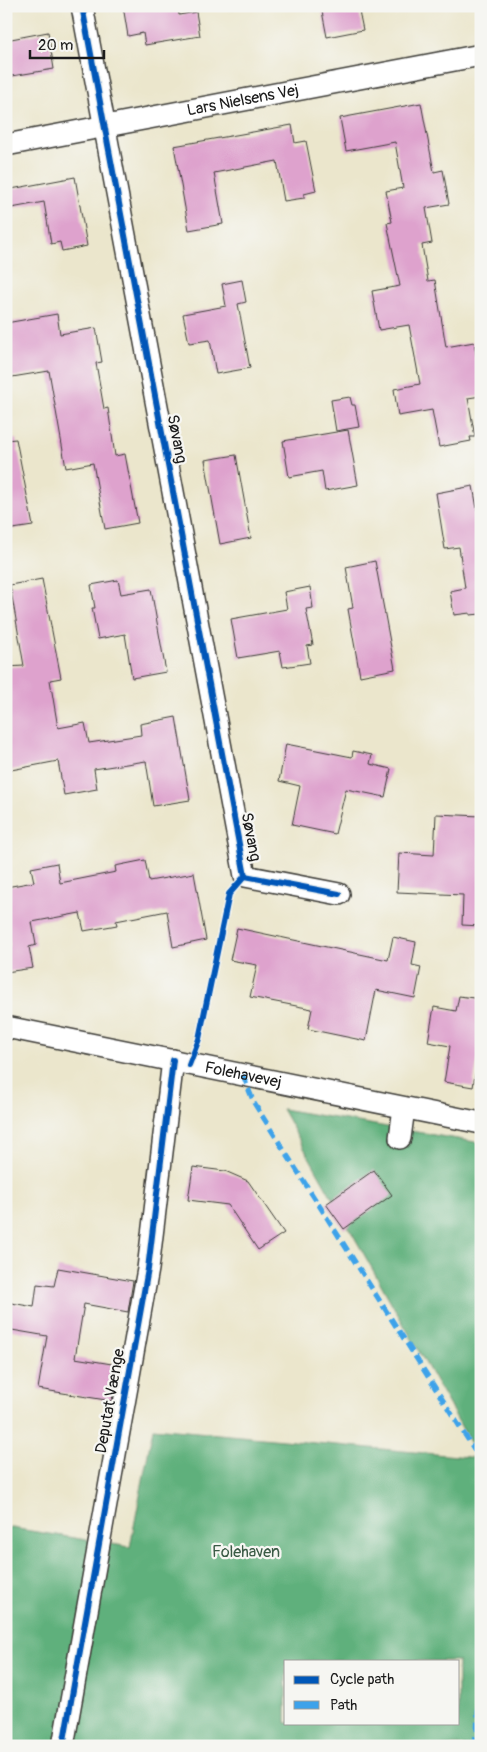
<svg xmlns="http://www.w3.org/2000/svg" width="487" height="1752" font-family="Pangolin,sans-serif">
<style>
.forest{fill:#5eb07c;stroke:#3d664c;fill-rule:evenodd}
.building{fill:#dea2cd}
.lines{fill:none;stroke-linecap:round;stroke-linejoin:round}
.street-casing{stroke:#3b3a36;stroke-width:24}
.street{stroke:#fff;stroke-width:21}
.quiet{stroke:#3da2ea;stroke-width:5;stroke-dasharray:10 5;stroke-linecap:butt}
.cycleway-casing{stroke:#f6f6f2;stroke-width:9}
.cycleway{stroke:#0057b8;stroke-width:6}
.labels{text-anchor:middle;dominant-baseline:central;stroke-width:4.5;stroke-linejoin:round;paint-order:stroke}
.street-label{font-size:16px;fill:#1c1c1c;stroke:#f6f6f2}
.park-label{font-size:16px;fill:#3a5a45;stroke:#f6f6f2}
</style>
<rect width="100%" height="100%" fill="#f6f6f2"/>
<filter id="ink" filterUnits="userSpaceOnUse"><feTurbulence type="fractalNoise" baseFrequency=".02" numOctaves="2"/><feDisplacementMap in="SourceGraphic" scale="10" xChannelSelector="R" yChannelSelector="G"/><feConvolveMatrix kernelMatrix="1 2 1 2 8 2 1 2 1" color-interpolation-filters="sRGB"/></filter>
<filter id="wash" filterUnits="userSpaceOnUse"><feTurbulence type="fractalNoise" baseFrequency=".0096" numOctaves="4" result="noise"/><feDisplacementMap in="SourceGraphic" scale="20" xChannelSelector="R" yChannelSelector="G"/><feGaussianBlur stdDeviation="1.12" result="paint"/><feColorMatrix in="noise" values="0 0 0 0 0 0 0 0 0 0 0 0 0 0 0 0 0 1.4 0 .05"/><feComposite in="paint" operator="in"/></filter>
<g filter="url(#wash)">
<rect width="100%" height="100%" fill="#ebe6cc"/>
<path class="forest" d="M 282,1109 L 481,1143 L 481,1746 L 6,1746 L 6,1527 L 130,1547 L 153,1428 L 479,1458 ZM 286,1661 L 458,1661 L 458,1723 L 286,1723 Z"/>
<g id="blocks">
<g class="building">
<path d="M 123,6 L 178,6 L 179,15 L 196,12 L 200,36 L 145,45 L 143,33 L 128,36 Z"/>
<path d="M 321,6 L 358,6 L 363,30 L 327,37 Z"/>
<path d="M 48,32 L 54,69 L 6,77 L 6,40 Z"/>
<path d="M 421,103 L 434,172 L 443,170 L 449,204 L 426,208 L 432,243 L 422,245 L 428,281 L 435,280 L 446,347 L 474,342 L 481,383 L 481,396 L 468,398 L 475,437 L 470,437 L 471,441 L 439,447 L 432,410 L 398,416 L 394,389 L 420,384 L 409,325 L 379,330 L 372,291 L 400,286 L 387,223 L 392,222 L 386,191 L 403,188 L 395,142 L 346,151 L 340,118 Z"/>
<path d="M 292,125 L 295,143 L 306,141 L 316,191 L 304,194 L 304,198 L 284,201 L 277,161 L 214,173 L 223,224 L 189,230 L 174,146 Z"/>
<path d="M 75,177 L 87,246 L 62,251 L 60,242 L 51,244 L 44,202 L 6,209 L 6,190 Z"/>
<path d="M 242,280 L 246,302 L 238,304 L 250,368 L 216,374 L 210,340 L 189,343 L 183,314 L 226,306 L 222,284 Z"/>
<path d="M 57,314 L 60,334 L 96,328 L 102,362 L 96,363 L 104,409 L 108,408 L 115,456 L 125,454 L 138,523 L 105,529 L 93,463 L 66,468 L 49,371 L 6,378 L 6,323 Z"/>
<path d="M 350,397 L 352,405 L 355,405 L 359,427 L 336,431 L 331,400 Z"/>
<path d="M 348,430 L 358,485 L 325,491 L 322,471 L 289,477 L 283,441 Z"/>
<path d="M 16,439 L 33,526 L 6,530 L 6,440 Z"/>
<path d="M 236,455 L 251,538 L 220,544 L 205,460 Z"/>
<path d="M 473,486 L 481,531 L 481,614 L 470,615 L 470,613 L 454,615 L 450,591 L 465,588 L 459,547 L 445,549 L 436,493 Z"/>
<path d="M 375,561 L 395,669 L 360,676 L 348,609 L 353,608 L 346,567 Z"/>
<path d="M 42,579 L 61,678 L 50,680 L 58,728 L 85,723 L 89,743 L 141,735 L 140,724 L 176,717 L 190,800 L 153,806 L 146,761 L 94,769 L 97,789 L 64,795 L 58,761 L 6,771 L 6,667 L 24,666 L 10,585 Z"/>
<path d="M 118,580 L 121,594 L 151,589 L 166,672 L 132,678 L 125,634 L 98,639 L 92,608 L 95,608 L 91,585 Z"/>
<path d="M 310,587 L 313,608 L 306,609 L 313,645 L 307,646 L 310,663 L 283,667 L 280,651 L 238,658 L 231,619 L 287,609 L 284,592 Z"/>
<path d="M 286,744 L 352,757 L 353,751 L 372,755 L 370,764 L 391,769 L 385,797 L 346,789 L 335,834 L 292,825 L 300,786 L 279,781 Z"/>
<path d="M 436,814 L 481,816 L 481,926 L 462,925 L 463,895 L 397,892 L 399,853 L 434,855 Z"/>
<path d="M 145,860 L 149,881 L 194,873 L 206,940 L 173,947 L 167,911 L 116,921 L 117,925 L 84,931 L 80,913 L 32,922 L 36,945 L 29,947 L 33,968 L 6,972 L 6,946 L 10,946 L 6,924 L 6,887 L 34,882 L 31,868 L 57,863 L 60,883 L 116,872 L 115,866 Z"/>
<path d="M 237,928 L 388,960 L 393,937 L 416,942 L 412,965 L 421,967 L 415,998 L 376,990 L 366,1041 L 308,1029 L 312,1009 L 250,997 L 257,965 L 230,960 Z"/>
<path d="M 459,996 L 481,999 L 481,1041 L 473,1087 L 444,1082 L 450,1046 L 428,1042 L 434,1007 L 456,1011 Z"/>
<path d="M 193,1167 L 225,1171 L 248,1181 L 284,1233 L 258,1250 L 228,1205 L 188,1200 Z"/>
<path d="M 374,1170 L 392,1195 L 344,1229 L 326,1204 Z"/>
<path d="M 58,1268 L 133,1281 L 128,1312 L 84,1304 L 75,1358 L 118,1365 L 112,1401 L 38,1389 L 47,1336 L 6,1329 L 6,1302 L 34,1307 L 37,1284 L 54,1286 Z"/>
</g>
</g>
</g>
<g filter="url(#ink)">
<use href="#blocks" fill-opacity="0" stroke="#3b3a36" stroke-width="1"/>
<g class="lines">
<defs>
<g id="street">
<path d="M 82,6 L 245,876 L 339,894"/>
<path id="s1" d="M 6,145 L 481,55"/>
<path id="s2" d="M 6,1027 L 481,1123"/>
<path d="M 400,1138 L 404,1108"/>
<path d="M 63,1746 L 148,1269 L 173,1060"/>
</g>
</defs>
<use href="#street" class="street-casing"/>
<use href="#street" class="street"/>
<g class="quiet">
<path d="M 243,1075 L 254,1103 L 481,1460"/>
<path d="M 473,1746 L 477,1730 L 481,1649"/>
</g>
<defs>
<g id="cycleway">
<path d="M 82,6 L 245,876 L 339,894"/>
<path d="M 189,1065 L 199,1039 L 229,894 L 245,876"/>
<path d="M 63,1746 L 148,1269 L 173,1060"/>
</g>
</defs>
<use href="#cycleway" class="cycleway-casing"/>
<use href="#cycleway" class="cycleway"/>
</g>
</g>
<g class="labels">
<g class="street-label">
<text stroke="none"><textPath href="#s1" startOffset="241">Lars Nielsens Vej</textPath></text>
<text transform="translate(177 439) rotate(79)">Søvang</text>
<text transform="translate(251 837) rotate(79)">Søvang</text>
<text stroke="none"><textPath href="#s2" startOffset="242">Folehavevej</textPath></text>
<text transform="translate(110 1401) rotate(-80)">Deputat Vænge</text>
</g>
<g class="park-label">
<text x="246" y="1552">Folehaven</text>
</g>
</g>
<rect width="487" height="1752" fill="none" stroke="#f6f6f2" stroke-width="25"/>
<rect x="284" y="1660" width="175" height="65" fill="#f6f6f2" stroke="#9f9f9c"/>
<rect x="294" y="1676" width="25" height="8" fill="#0057b8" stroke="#9f9f9c"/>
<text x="330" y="1684" font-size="15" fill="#1c1c1c">Cycle path</text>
<rect x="294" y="1701" width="25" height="8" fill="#3da2ea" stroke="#9f9f9c"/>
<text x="330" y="1710" font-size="15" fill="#1c1c1c">Path</text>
<path d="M30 50v8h74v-8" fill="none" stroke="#1c1c1c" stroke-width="2.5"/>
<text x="38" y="50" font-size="15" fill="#1c1c1c" stroke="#f6f6f2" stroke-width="4" paint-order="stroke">20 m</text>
</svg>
